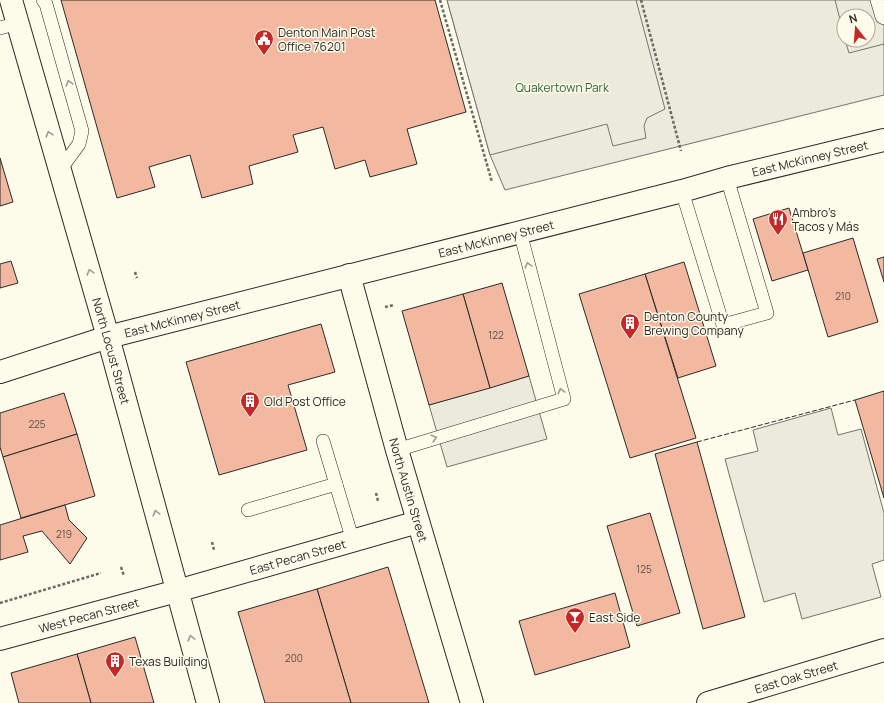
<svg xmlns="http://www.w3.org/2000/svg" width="884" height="703" font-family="Manrope,sans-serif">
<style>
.green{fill:#ecebdb;stroke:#74746e;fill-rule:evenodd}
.parking{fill:#eceadb;stroke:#74746e}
.building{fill:#f2b8a0;stroke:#2b2b2b}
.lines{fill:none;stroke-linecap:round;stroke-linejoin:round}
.lane-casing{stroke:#2b2b2b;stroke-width:14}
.street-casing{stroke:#2b2b2b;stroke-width:24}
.secondary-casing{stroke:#2b2b2b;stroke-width:24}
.path{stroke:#6a6964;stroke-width:2.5;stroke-dasharray:3 2;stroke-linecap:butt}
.lane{stroke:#fdfbea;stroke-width:13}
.street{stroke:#fdfbea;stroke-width:22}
.secondary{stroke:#fdfbea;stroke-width:22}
.fence{stroke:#2b2b2b;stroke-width:1;stroke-dasharray:5 2;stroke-linecap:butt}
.oneway{stroke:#9e9d94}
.labels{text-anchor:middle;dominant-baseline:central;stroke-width:3;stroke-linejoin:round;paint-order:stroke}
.number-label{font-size:10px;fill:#5d4e48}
.poi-label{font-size:12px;fill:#2b2b2b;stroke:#fdfbea;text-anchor:start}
.park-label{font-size:12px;fill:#34623c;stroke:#fdfbea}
.street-label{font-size:12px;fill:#2b2b2b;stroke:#fdfbea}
</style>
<rect width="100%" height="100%" fill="#fdfbea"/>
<path class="green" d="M 447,0 L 884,0 L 884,95 L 505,190 L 490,155 ZM 844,16 L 868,16 L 868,40 L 844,40 Z"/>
<g class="parking">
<path d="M 447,0 L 636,0 L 665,109 L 647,118 L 644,126 L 646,138 L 613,146 L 607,124 L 490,155 Z"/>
<path d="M 835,0 L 884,0 L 884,44 L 849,53 L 845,40 L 868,40 L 868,16 L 844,16 L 844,35 Z"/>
<path d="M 529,376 L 547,439 L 447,467 L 429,405 Z"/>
<path d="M 831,408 L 838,435 L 861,429 L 884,513 L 884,560 L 872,564 L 881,597 L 802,619 L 795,593 L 764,602 L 725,459 L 758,451 L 753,430 Z"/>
</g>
<g class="building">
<path d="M 61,0 L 435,0 L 466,112 L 407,129 L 417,164 L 370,177 L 365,160 L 335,169 L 323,127 L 293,135 L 298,152 L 249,166 L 253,184 L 202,198 L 190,155 L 149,167 L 155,187 L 117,198 Z"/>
<path d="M 0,158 L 13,202 L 0,206 Z"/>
<path d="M 789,208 L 808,270 L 772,281 L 753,219 Z"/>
<path d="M 853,238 L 878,322 L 828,337 L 803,253 Z"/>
<path d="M 884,257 L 884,282 L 877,259 Z"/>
<path d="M 11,261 L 18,283 L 0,288 L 0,264 Z"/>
<path d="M 684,262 L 716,366 L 678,378 L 645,274 Z"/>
<path d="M 645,274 L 696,438 L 630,458 L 579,294 Z"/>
<path d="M 502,283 L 529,376 L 490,388 L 463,294 Z"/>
<path d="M 463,294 L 490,388 L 429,405 L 402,311 Z"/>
<path d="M 321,324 L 335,372 L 288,385 L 307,450 L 219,475 L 186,362 Z"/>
<path d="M 884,391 L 884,498 L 855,400 Z"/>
<path d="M 64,393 L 77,434 L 3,457 L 0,447 L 0,413 Z"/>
<path d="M 77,434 L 95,496 L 21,518 L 3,457 Z"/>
<path d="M 697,442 L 745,617 L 703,629 L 655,454 Z"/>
<path d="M 65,505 L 69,520 L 87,538 L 70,564 L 42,531 L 23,536 L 28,552 L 0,560 L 0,525 Z"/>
<path d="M 650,513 L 680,613 L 637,626 L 607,526 Z"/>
<path d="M 388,567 L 429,703 L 351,703 L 317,589 Z"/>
<path d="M 317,589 L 351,703 L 265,703 L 238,612 Z"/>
<path d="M 615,593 L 630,647 L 535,675 L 519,621 Z"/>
<path d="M 135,637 L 154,703 L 91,703 L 77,654 Z"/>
<path d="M 77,654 L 91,703 L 19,703 L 11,673 Z"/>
</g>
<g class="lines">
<defs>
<g id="lane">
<path d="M 43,0 L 46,4 L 82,131 L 79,144 L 60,170"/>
<path d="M 877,0 L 882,17 L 884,18"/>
<path d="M 0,28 L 18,23"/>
<path d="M 682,191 L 723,325 L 767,313 L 727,178"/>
<path d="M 323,441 L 353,541"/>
<path d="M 397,450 L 564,399 L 520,232"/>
<path d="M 248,510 L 336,484"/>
</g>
<g id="street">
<path id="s1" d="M 349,275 L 397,450 L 472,703"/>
<path id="s2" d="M 0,639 L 177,591 L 418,522"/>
<path id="s3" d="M 708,703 L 884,650"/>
</g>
<g id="secondary">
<path id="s4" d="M 11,0 L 108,337 L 208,703"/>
<path id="s5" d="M 0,372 L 108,337 L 682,191 L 727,178 L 884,140"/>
</g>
</defs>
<use href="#lane" class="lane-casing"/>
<use href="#street" class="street-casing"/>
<use href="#secondary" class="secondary-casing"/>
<g class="path">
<path d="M 440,0 L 492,182"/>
<path d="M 641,0 L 681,151"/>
<path d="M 135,272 L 137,278"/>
<path d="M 385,307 L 394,305"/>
<path d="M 376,493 L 378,501"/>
<path d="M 212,542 L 214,550"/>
<path d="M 121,567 L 124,576"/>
<path d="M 0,603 L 101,573"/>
</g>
<use href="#lane" class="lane"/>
<use href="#street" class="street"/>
<use href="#secondary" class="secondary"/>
<path class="fence" d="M 697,442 L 855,400"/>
</g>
<defs><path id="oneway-chevron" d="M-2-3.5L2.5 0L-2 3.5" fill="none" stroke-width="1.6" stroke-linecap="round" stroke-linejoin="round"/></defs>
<g class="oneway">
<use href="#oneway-chevron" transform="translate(69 83) rotate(-106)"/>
<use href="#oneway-chevron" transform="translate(49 134) rotate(-106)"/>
<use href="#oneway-chevron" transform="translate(528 265) rotate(-105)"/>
<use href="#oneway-chevron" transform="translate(90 272) rotate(-106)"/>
<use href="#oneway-chevron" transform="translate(561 391) rotate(-105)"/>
<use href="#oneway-chevron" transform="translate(434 438) rotate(-17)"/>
<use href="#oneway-chevron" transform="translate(156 513) rotate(-105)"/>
<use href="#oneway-chevron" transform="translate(191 638) rotate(-105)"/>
</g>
<defs>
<symbol id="civic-pin" viewBox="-11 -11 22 30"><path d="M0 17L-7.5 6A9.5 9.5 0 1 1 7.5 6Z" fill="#c62828" stroke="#fdfbea"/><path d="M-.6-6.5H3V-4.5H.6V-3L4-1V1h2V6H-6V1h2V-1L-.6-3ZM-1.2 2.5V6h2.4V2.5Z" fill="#fff"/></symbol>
<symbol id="restaurant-pin" viewBox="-11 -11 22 30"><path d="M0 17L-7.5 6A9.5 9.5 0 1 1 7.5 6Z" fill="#c62828" stroke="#fdfbea"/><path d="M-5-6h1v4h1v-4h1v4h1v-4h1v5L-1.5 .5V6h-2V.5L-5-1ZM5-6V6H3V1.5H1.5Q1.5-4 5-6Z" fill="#fff"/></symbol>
<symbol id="building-pin" viewBox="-11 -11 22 30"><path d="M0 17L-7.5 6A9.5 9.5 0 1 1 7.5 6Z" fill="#c62828" stroke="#fdfbea"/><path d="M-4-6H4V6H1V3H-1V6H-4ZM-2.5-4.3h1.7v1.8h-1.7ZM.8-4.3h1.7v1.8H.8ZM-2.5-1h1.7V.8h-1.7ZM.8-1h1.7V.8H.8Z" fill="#fff"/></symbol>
<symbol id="bar-pin" viewBox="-11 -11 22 30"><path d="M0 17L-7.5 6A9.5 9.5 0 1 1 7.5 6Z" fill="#c62828" stroke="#fdfbea"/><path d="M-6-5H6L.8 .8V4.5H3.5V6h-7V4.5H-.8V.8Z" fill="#fff"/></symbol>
</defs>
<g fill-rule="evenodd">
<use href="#civic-pin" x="253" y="28" width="22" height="30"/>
<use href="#restaurant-pin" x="767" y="208" width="22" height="30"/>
<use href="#building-pin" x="619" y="312" width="22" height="30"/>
<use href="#building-pin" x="239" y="390" width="22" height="30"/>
<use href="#bar-pin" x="564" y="606" width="22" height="30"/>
<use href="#building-pin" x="104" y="650" width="22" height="30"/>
</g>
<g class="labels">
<g class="number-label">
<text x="843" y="296">210</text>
<text x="496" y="335">122</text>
<text x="37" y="424">225</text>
<text x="64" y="534">219</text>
<text x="644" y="569">125</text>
<text x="294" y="658">200</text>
</g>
<g class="poi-label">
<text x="278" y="32">Denton Main Post<tspan x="278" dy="14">Office 76201</tspan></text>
<text x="792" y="212">Ambro’s<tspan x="792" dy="14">Tacos y Más</tspan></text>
<text x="644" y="316">Denton County<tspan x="644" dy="14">Brewing Company</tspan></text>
<text x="264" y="401">Old Post Office</text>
<text x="589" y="617">East Side</text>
<text x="129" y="661">Texas Building</text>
</g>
<g class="park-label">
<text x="562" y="87">Quakertown Park</text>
</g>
<g class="street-label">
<text stroke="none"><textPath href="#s5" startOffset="838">East McKinney Street</textPath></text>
<text stroke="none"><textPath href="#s5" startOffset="514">East McKinney Street</textPath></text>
<text stroke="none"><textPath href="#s5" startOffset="190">East McKinney Street</textPath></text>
<text stroke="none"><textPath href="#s4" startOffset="365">North Locust Street</textPath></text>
<text stroke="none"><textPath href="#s1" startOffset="223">North Austin Street</textPath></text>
<text stroke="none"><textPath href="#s2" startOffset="309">East Pecan Street</textPath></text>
<text stroke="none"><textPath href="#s2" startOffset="92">West Pecan Street</textPath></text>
<text stroke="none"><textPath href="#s3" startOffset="92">East Oak Street</textPath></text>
</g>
</g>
<g transform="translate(856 28) rotate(343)"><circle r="19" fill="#fdfbea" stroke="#a9a89e"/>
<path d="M0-3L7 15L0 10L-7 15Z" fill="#c62828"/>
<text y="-6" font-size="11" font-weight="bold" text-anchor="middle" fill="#2b2b2b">N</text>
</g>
</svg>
